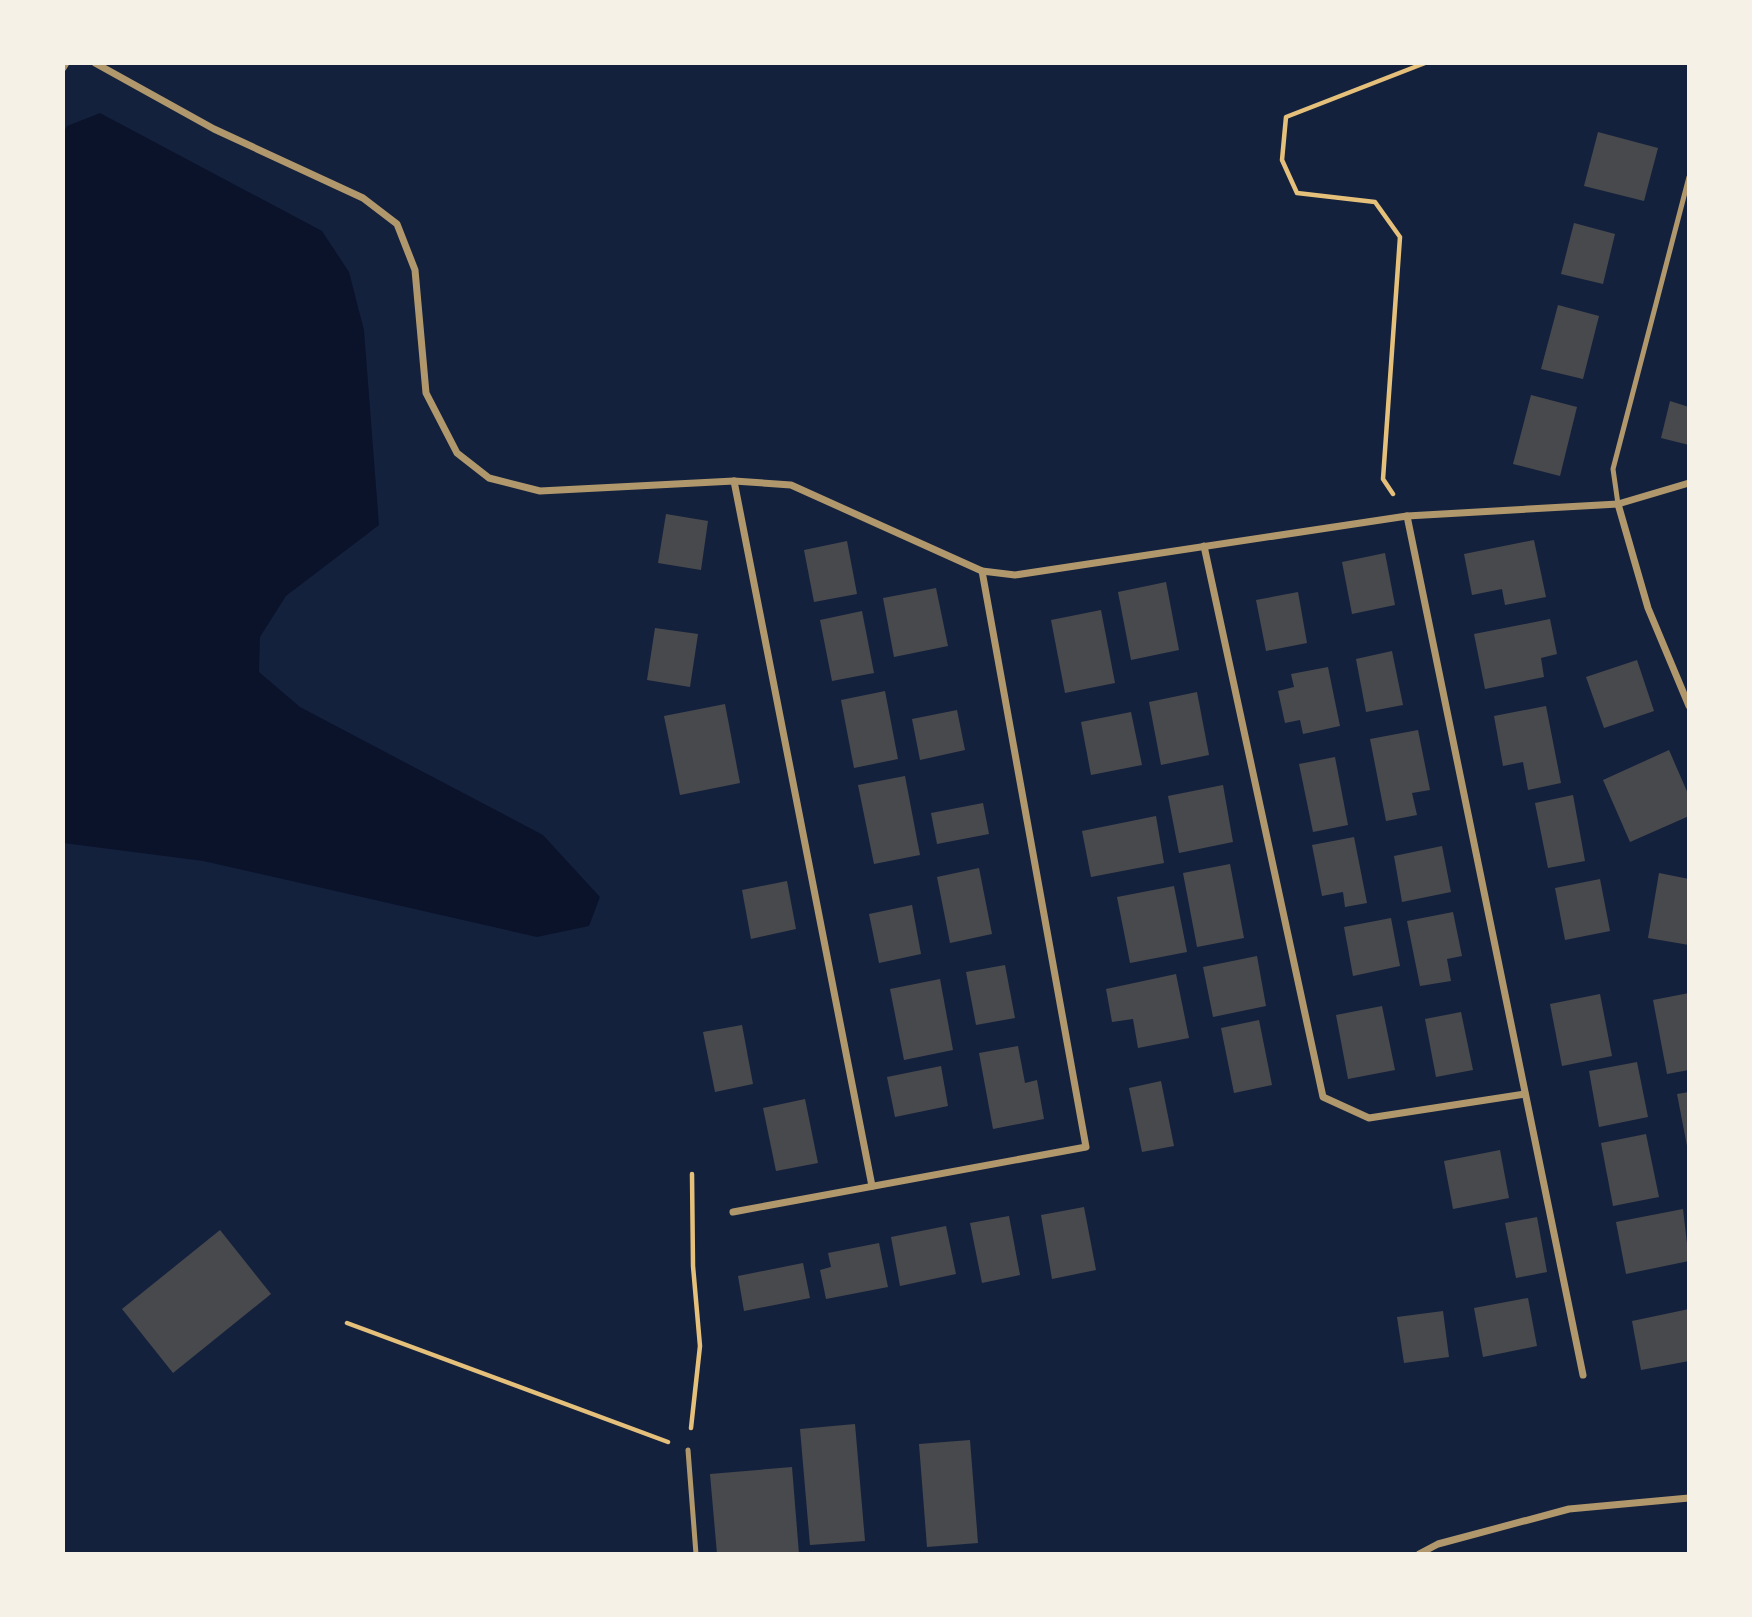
<svg xmlns="http://www.w3.org/2000/svg" width="1752" height="1617" font-family="'DejaVu Sans',sans-serif">
<style>
.water{fill:#0b132b}
.building{fill:#48494c}
.lines{fill:none;stroke-linecap:round;stroke-linejoin:round}
.path{stroke:#e5c07b;stroke-width:4.5}
.service{stroke:#b1986c;stroke-width:5}
.minor{stroke:#b1986c;stroke-width:7}
</style>
<rect width="100%" height="100%" fill="#14213d"/>
<path class="water" d="M 100,113 L 322,231 L 349,272 L 364,330 L 379,525 L 286,596 L 260,637 L 259,672 L 300,707 L 543,835 L 600,897 L 589,926 L 537,937 L 203,861 L 63,843 L 63,134 L 67,126 Z"/>
<g class="building">
<path d="M 1598,132 L 1658,148 L 1644,201 L 1584,186 Z"/>
<path d="M 1574,223 L 1615,234 L 1603,284 L 1561,274 Z"/>
<path d="M 1558,305 L 1599,316 L 1583,379 L 1541,369 Z"/>
<path d="M 1531,395 L 1577,407 L 1560,476 L 1513,464 Z"/>
<path d="M 1670,401 L 1689,407 L 1689,445 L 1661,438 Z"/>
<path d="M 666,514 L 708,521 L 701,570 L 658,563 Z"/>
<path d="M 1534,540 L 1546,597 L 1505,605 L 1502,589 L 1472,595 L 1464,554 Z"/>
<path d="M 847,541 L 857,594 L 814,602 L 804,550 Z"/>
<path d="M 1385,553 L 1395,605 L 1352,614 L 1342,562 Z"/>
<path d="M 1166,582 L 1179,650 L 1131,660 L 1118,592 Z"/>
<path d="M 936,588 L 948,646 L 894,657 L 883,598 Z"/>
<path d="M 1298,592 L 1307,643 L 1266,651 L 1256,600 Z"/>
<path d="M 1101,610 L 1115,683 L 1065,693 L 1051,620 Z"/>
<path d="M 862,611 L 874,673 L 832,681 L 820,620 Z"/>
<path d="M 1550,619 L 1557,654 L 1541,658 L 1544,677 L 1485,689 L 1474,634 Z"/>
<path d="M 655,628 L 698,634 L 690,687 L 647,680 Z"/>
<path d="M 1392,651 L 1403,705 L 1366,712 L 1356,659 Z"/>
<path d="M 1637,660 L 1654,711 L 1604,728 L 1586,677 Z"/>
<path d="M 1328,667 L 1340,726 L 1303,734 L 1300,720 L 1285,723 L 1278,691 L 1294,687 L 1291,674 Z"/>
<path d="M 885,691 L 898,759 L 854,768 L 841,700 Z"/>
<path d="M 1197,692 L 1209,755 L 1161,765 L 1149,702 Z"/>
<path d="M 725,704 L 740,783 L 680,795 L 664,716 Z"/>
<path d="M 1546,706 L 1561,783 L 1528,790 L 1523,762 L 1503,766 L 1494,716 Z"/>
<path d="M 957,710 L 965,750 L 920,760 L 912,719 Z"/>
<path d="M 1131,712 L 1142,765 L 1091,775 L 1081,722 Z"/>
<path d="M 1418,730 L 1430,790 L 1412,793 L 1417,815 L 1386,821 L 1370,739 Z"/>
<path d="M 1669,750 L 1689,796 L 1689,816 L 1630,842 L 1603,780 Z"/>
<path d="M 1335,757 L 1348,825 L 1313,832 L 1299,764 Z"/>
<path d="M 905,776 L 920,855 L 874,864 L 858,785 Z"/>
<path d="M 1223,785 L 1233,842 L 1179,853 L 1168,796 Z"/>
<path d="M 1573,795 L 1585,861 L 1548,868 L 1535,803 Z"/>
<path d="M 983,803 L 989,834 L 937,844 L 931,813 Z"/>
<path d="M 1156,816 L 1164,863 L 1091,877 L 1082,831 Z"/>
<path d="M 1354,837 L 1367,903 L 1345,907 L 1343,892 L 1322,896 L 1312,845 Z"/>
<path d="M 1442,846 L 1451,892 L 1402,902 L 1394,856 Z"/>
<path d="M 1230,864 L 1244,938 L 1197,947 L 1183,873 Z"/>
<path d="M 979,868 L 992,934 L 950,943 L 937,877 Z"/>
<path d="M 1659,873 L 1689,879 L 1689,945 L 1648,938 Z"/>
<path d="M 1600,879 L 1610,931 L 1565,940 L 1555,888 Z"/>
<path d="M 787,881 L 796,929 L 751,939 L 742,890 Z"/>
<path d="M 1174,886 L 1187,952 L 1130,963 L 1117,897 Z"/>
<path d="M 912,905 L 921,954 L 879,963 L 869,914 Z"/>
<path d="M 1453,912 L 1462,956 L 1447,959 L 1451,981 L 1420,986 L 1407,921 Z"/>
<path d="M 1391,918 L 1400,966 L 1353,976 L 1344,927 Z"/>
<path d="M 1257,956 L 1266,1006 L 1213,1017 L 1203,967 Z"/>
<path d="M 1005,965 L 1015,1018 L 976,1025 L 966,972 Z"/>
<path d="M 1176,974 L 1189,1038 L 1138,1048 L 1133,1019 L 1112,1022 L 1106,989 Z"/>
<path d="M 940,979 L 953,1050 L 904,1060 L 890,989 Z"/>
<path d="M 1689,993 L 1689,1070 L 1667,1074 L 1653,1000 Z"/>
<path d="M 1600,994 L 1612,1056 L 1562,1066 L 1550,1004 Z"/>
<path d="M 1382,1006 L 1395,1070 L 1348,1079 L 1336,1015 Z"/>
<path d="M 1461,1012 L 1473,1070 L 1436,1077 L 1425,1019 Z"/>
<path d="M 1259,1020 L 1272,1085 L 1234,1093 L 1221,1028 Z"/>
<path d="M 742,1025 L 753,1084 L 715,1092 L 703,1032 Z"/>
<path d="M 1018,1046 L 1025,1083 L 1037,1080 L 1044,1119 L 993,1129 L 979,1053 Z"/>
<path d="M 1637,1062 L 1648,1117 L 1599,1127 L 1589,1071 Z"/>
<path d="M 941,1066 L 948,1106 L 895,1117 L 887,1077 Z"/>
<path d="M 1161,1081 L 1174,1146 L 1142,1152 L 1129,1088 Z"/>
<path d="M 1689,1092 L 1689,1151 L 1688,1151 L 1677,1094 Z"/>
<path d="M 805,1099 L 818,1163 L 776,1171 L 763,1108 Z"/>
<path d="M 1646,1134 L 1659,1197 L 1613,1206 L 1601,1143 Z"/>
<path d="M 1500,1150 L 1509,1198 L 1453,1209 L 1444,1161 Z"/>
<path d="M 1084,1207 L 1096,1270 L 1052,1279 L 1041,1215 Z"/>
<path d="M 1683,1209 L 1689,1261 L 1626,1274 L 1616,1222 Z"/>
<path d="M 1009,1216 L 1020,1275 L 982,1283 L 970,1223 Z"/>
<path d="M 1537,1217 L 1547,1272 L 1516,1278 L 1505,1223 Z"/>
<path d="M 946,1226 L 956,1274 L 900,1286 L 891,1237 Z"/>
<path d="M 220,1230 L 271,1294 L 173,1373 L 122,1309 Z"/>
<path d="M 879,1243 L 888,1287 L 826,1299 L 820,1270 L 831,1267 L 828,1253 Z"/>
<path d="M 803,1263 L 810,1298 L 744,1311 L 738,1276 Z"/>
<path d="M 1528,1298 L 1537,1346 L 1483,1357 L 1474,1308 Z"/>
<path d="M 1689,1309 L 1689,1361 L 1641,1370 L 1632,1321 Z"/>
<path d="M 1443,1311 L 1449,1357 L 1404,1363 L 1397,1317 Z"/>
<path d="M 855,1424 L 865,1541 L 810,1545 L 800,1429 Z"/>
<path d="M 970,1440 L 978,1543 L 927,1547 L 919,1444 Z"/>
<path d="M 792,1467 L 799,1554 L 717,1554 L 710,1474 Z"/>
</g>
<g class="lines">
<g class="path">
<path d="M 1393,494 L 1383,479 L 1400,237 L 1375,202 L 1297,193 L 1282,160 L 1286,117 L 1425,63"/>
<path d="M 347,1323 L 668,1442"/>
<path d="M 691,1428 L 700,1346 L 693,1266 L 692,1174"/>
</g>
<g class="service">
<path d="M 1618,504 L 1613,469 L 1689,177"/>
<path d="M 688,1450 L 696,1554"/>
</g>
<g class="minor">
<path d="M 95,63 L 214,129 L 363,198 L 397,224 L 415,270 L 426,393 L 457,453 L 489,478 L 540,491 L 734,481 L 791,485 L 982,571 L 1015,575 L 1407,516 L 1618,504 L 1689,483"/>
<path d="M 63,68 L 66,63"/>
<path d="M 734,481 L 872,1186"/>
<path d="M 1618,504 L 1648,608 L 1689,706"/>
<path d="M 1407,516 L 1583,1375"/>
<path d="M 1204,546 L 1323,1097 L 1369,1118 L 1525,1094"/>
<path d="M 733,1212 L 1086,1147 L 982,571"/>
<path d="M 1419,1554 L 1438,1544 L 1569,1509 L 1689,1498"/>
</g>
</g>
<rect width="1752" height="1617" fill="none" stroke="#f6f1e7" stroke-width="130"/>
</svg>
